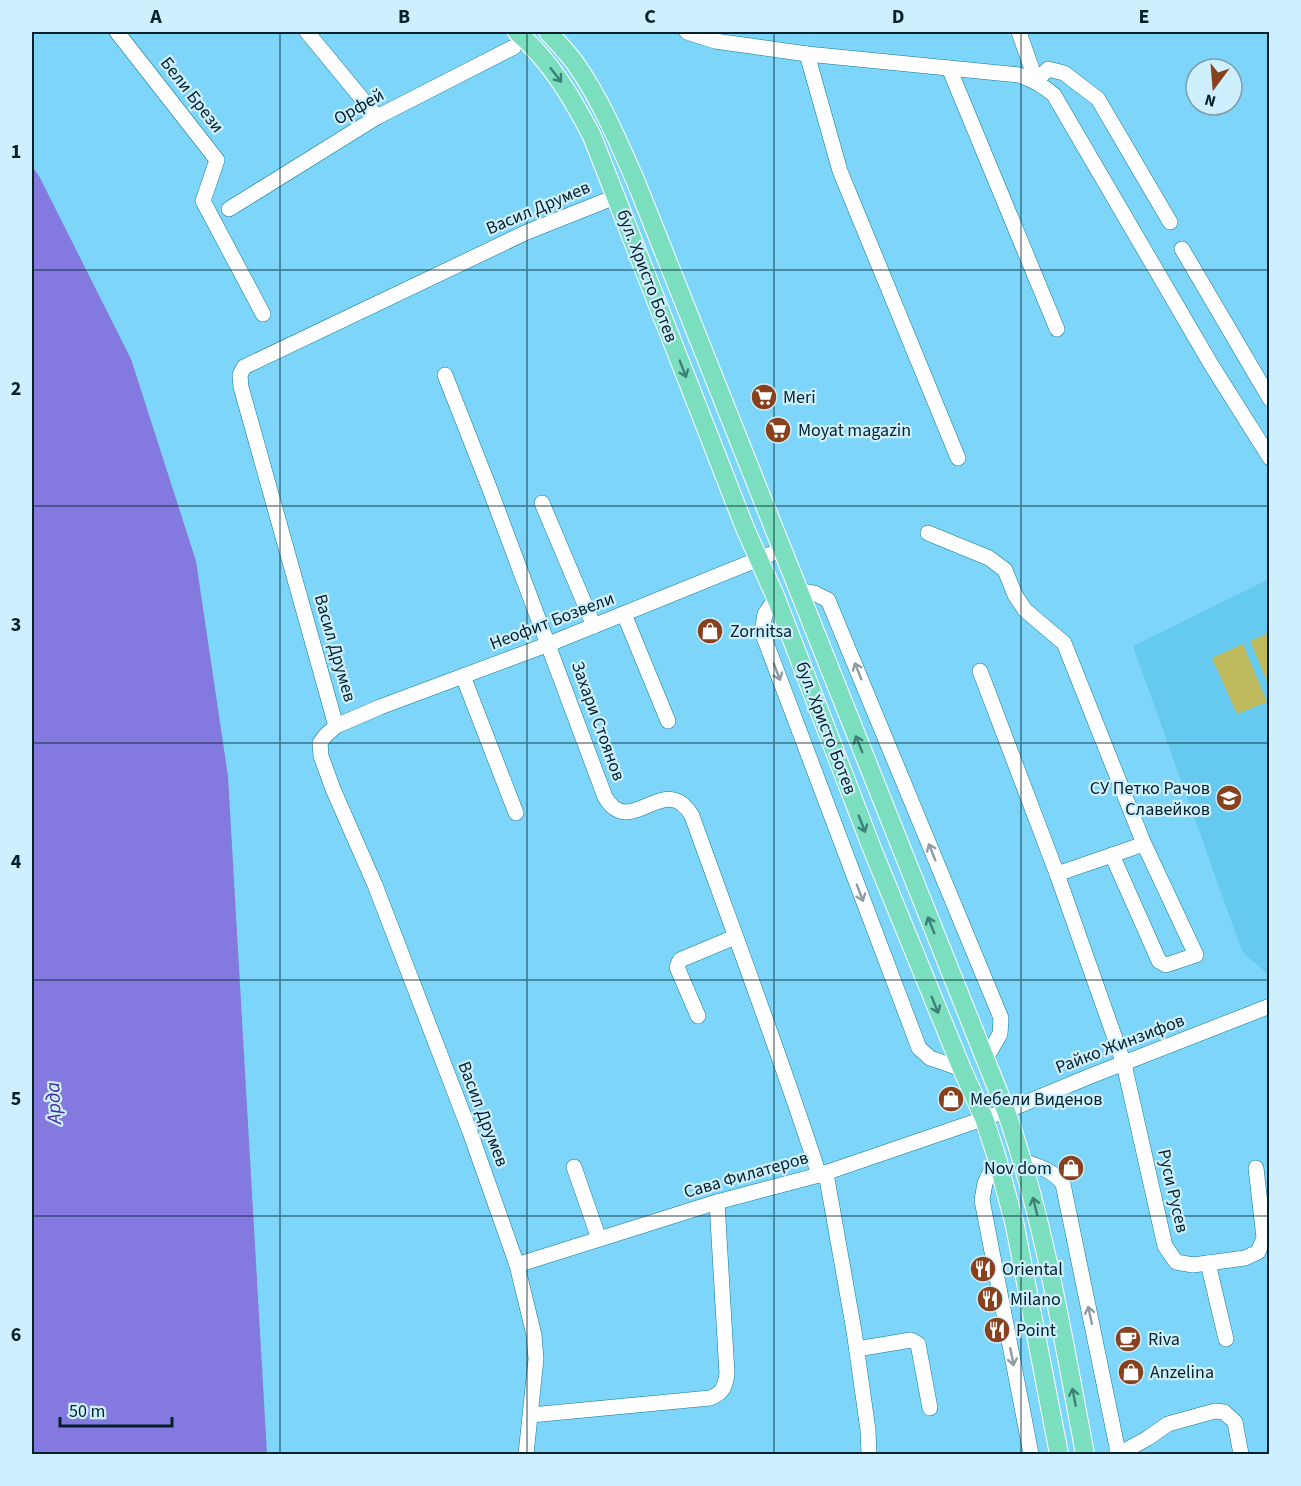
<svg xmlns="http://www.w3.org/2000/svg" width="1301" height="1486" font-family="'Source Sans 3',sans-serif">
<style>
.built{fill:#66c9ef}
.green{fill:#beb95c}
.water{fill:#8379de}
.lines{fill:none;stroke-linecap:round;stroke-linejoin:round}
.minor-casing{stroke:#0f7898;stroke-width:16}
.major-casing{stroke:#fff;stroke-width:20}
.minor{stroke:#fff;stroke-width:15}
.major{stroke:#7adebf;stroke-width:18}
.oneway{stroke:#3f8076}
.oneway2{stroke:#8e9ba0}
.grid{fill:none;stroke:#04212c;stroke-width:1.5;stroke-opacity:0.55}
.labels{text-anchor:middle;dominant-baseline:central;stroke-width:4.5;stroke-linejoin:round;paint-order:stroke}
.street-label{font-size:18px;fill:#04212c;stroke:#ceeffd}
.poi-label{font-size:18px;fill:#04212c;stroke:#ceeffd;text-anchor:start}
.water-label{font-size:20px;font-style:italic;fill:#472ba2;stroke:#ceeffd}
.neatline{fill:none;stroke:#04212c;stroke-width:2}
.grid-label{font-size:20px;text-anchor:middle;font-weight:bold;fill:#04212c}
</style>
<rect width="100%" height="100%" fill="#7dd6f9"/>
<path class="built" d="M 1269,579 L 1269,976 L 1242,951 L 1133,646 Z"/>
<g class="green">
<path d="M 1269,633 L 1269,686 L 1250,641 Z"/>
<path d="M 1243,644 L 1267,702 L 1237,714 L 1212,658 Z"/>
</g>
<path class="water" d="M 32,166 L 39,176 L 131,359 L 196,561 L 228,776 L 267,1454 L 32,1454 Z"/>
<g class="lines">
<defs>
<g id="minor">
<path d="M 117,32 L 217,160 L 203,201 L 263,314"/>
<path d="M 307,32 L 377,117"/>
<path d="M 687,32 L 715,41 L 807,54 L 1019,75 C 1033,80 1043,85 1054,95 L 1212,366 L 1270,458"/>
<path d="M 1019,32 L 1036,81 L 1048,69 L 1064,73 L 1098,99 L 1170,222"/>
<path d="M 807,54 L 840,171 L 958,458"/>
<path d="M 949,68 L 1057,329"/>
<path d="M 229,209 L 377,117 L 514,47"/>
<path d="M 1182,249 L 1270,399"/>
<path d="M 445,375 L 489,487 L 605,797 C 631,841 665,769 692,816 C 735,936 780,1054 819,1175"/>
<path d="M 542,503 L 594,626"/>
<path d="M 928,533 L 989,558 L 1005,570 L 1015,595 L 1025,610 L 1064,643 L 1144,844 L 1196,955 L 1166,965 L 1159,961 L 1112,855"/>
<path d="M 798,590 L 814,593 L 828,600 L 1001,1018 L 1000,1034 L 985,1060"/>
<path d="M 776,598 L 765,614 L 762,632 L 919,1048 L 930,1058 L 962,1069"/>
<path d="M 624,614 L 668,721"/>
<path d="M 980,671 L 1057,874 L 1124,1064 L 1165,1246 L 1176,1262 L 1193,1265 L 1245,1258 L 1258,1252 L 1264,1238 L 1256,1168"/>
<path d="M 463,676 L 516,813"/>
<path d="M 336,726 L 380,707 L 549,644 L 781,550"/>
<path d="M 1057,874 L 1144,844"/>
<path d="M 698,1016 L 677,967 L 680,960 L 735,937"/>
<path d="M 997,1158 L 985,1183 L 982,1200 L 1031,1454"/>
<path d="M 1023,1161 C 1039,1167 1053,1170 1063,1184 L 1117,1447 L 1117,1454"/>
<path d="M 574,1167 L 599,1239"/>
<path d="M 826,1173 L 854,1331 L 868,1430 L 869,1454"/>
<path d="M 1208,1263 L 1226,1339"/>
<path d="M 517,1265 L 717,1202 L 819,1175 L 1006,1111 L 1088,1077 L 1270,1006"/>
<path d="M 857,1349 L 911,1340 L 918,1344 L 930,1408"/>
<path d="M 531,1415 L 710,1398 C 723,1393 725,1387 727,1374 L 717,1202"/>
<path d="M 526,1454 L 536,1359 L 534,1335 L 517,1265 L 470,1132 L 375,885 L 333,789 L 321,756 L 320,743 L 325,736 L 336,726 L 241,387 L 240,375 L 244,367 L 527,232 L 615,197"/>
<path d="M 1119,1454 L 1148,1438 L 1168,1424 L 1215,1411 L 1224,1412 L 1235,1422 L 1241,1454"/>
</g>
<g id="major">
<path d="M 517,32 C 550,60 572,98 592,136 L 745,528 L 776,598 L 873,851 L 962,1069 L 984,1118 L 997,1158 L 1015,1226 L 1059,1454"/>
<path d="M 548,32 C 557,42 567,52 575,63 C 601,100 618,141 636,182 L 1006,1111 C 1045,1222 1063,1339 1085,1454"/>
</g>
</defs>
<use href="#minor" class="minor-casing"/>
<use href="#major" class="major-casing"/>
<use href="#minor" class="minor"/>
<use href="#major" class="major"/>
</g>
<defs><path id="oneway-shaft" d="M-6 0H5M1.5-3L5.5 0L1.5 3" fill="none" stroke-width="1.6" stroke-linecap="round" stroke-linejoin="round" transform="scale(1.5)"/></defs>
<g class="oneway">
<use href="#oneway-shaft" transform="translate(556 75) rotate(52)"/>
<use href="#oneway-shaft" transform="translate(683 369) rotate(69)"/>
<use href="#oneway-shaft" transform="translate(859 744) rotate(-112)"/>
<use href="#oneway-shaft" transform="translate(862 824) rotate(69)"/>
<use href="#oneway-shaft" transform="translate(931 925) rotate(-112)"/>
<use href="#oneway-shaft" transform="translate(935 1005) rotate(68)"/>
<use href="#oneway-shaft" transform="translate(1035 1206) rotate(-104)"/>
<use href="#oneway-shaft" transform="translate(1074 1397) rotate(-101)"/>
</g>
<g class="oneway2">
<use href="#oneway-shaft" transform="translate(858 671) rotate(-112)"/>
<use href="#oneway-shaft" transform="translate(777 672) rotate(69)"/>
<use href="#oneway-shaft" transform="translate(932 852) rotate(-112)"/>
<use href="#oneway-shaft" transform="translate(860 893) rotate(69)"/>
<use href="#oneway-shaft" transform="translate(1090 1315) rotate(-102)"/>
<use href="#oneway-shaft" transform="translate(1012 1357) rotate(79)"/>
</g>
<path class="grid" d="M 280,32 L 280,1454M 527,32 L 527,1454M 774,32 L 774,1454M 1021,32 L 1021,1454M 32,270 L 1270,270M 32,506 L 1270,506M 32,743 L 1270,743M 32,980 L 1270,980M 32,1216 L 1270,1216"/>
<defs>
<symbol id="supermarket-disc" viewBox="-11 -11 22 22"><circle r="9.5" fill="#88411c" stroke="#ceeffd"/><path d="M-6-5.5h2.5l.6 2H6L4.5 2H-2.5L-4.4-4H-6ZM-1.5 3.2a1.3 1.3 0 1 0 .1 0ZM3 3.2a1.3 1.3 0 1 0 .1 0Z" fill="#fff"/></symbol>
<symbol id="shop-disc" viewBox="-11 -11 22 22"><circle r="9.5" fill="#88411c" stroke="#ceeffd"/><path d="M-5-2.5h2.3a2.7 3.5 0 0 1 5.4 0H5L5.5 6h-11ZM-1.5-2.5h3a1.5 2.3 0 0 0-3 0Z" fill="#fff"/></symbol>
<symbol id="school-disc" viewBox="-11 -11 22 22"><circle r="9.5" fill="#88411c" stroke="#ceeffd"/><path d="M0-5L7-2L0 1L-7-2ZM-4 1L0 2.5L4 1V4Q0 6-4 4Z" fill="#fff"/></symbol>
<symbol id="restaurant-disc" viewBox="-11 -11 22 22"><circle r="9.5" fill="#88411c" stroke="#ceeffd"/><path d="M-5-6h1v4h1v-4h1v4h1v-4h1v5L-1.5 .5V6h-2V.5L-5-1ZM5-6V6H3V1.5H1.5Q1.5-4 5-6Z" fill="#fff"/></symbol>
<symbol id="cafe-disc" viewBox="-11 -11 22 22"><circle r="9.5" fill="#88411c" stroke="#ceeffd"/><path d="M-5.5-4.5H6V0H3Q3 3.5 0 3.5H-2.5Q-5.5 3.5-5.5 0ZM3-3.2v2h1.7v-2ZM-6 4.5H4V6H-6Z" fill="#fff"/></symbol>
</defs>
<g fill-rule="evenodd">
<use href="#supermarket-disc" x="749" y="382" width="30" height="30"/>
<use href="#supermarket-disc" x="763" y="415" width="30" height="30"/>
<use href="#shop-disc" x="695" y="616" width="30" height="30"/>
<use href="#school-disc" x="1214" y="783" width="30" height="30"/>
<use href="#shop-disc" x="936" y="1084" width="30" height="30"/>
<use href="#shop-disc" x="1056" y="1153" width="30" height="30"/>
<use href="#restaurant-disc" x="968" y="1254" width="30" height="30"/>
<use href="#restaurant-disc" x="975" y="1284" width="30" height="30"/>
<use href="#restaurant-disc" x="982" y="1315" width="30" height="30"/>
<use href="#cafe-disc" x="1113" y="1324" width="30" height="30"/>
<use href="#shop-disc" x="1116" y="1357" width="30" height="30"/>
</g>
<g class="labels">
<g class="street-label">
<text transform="translate(192 95) rotate(52)">Бели Брези</text>
<text transform="translate(359 107) rotate(-30)">Орфей</text>
<text transform="translate(538 208) rotate(-23)">Васил Друмев</text>
<text transform="translate(647 276) rotate(69)">бул. Христо Ботев</text>
<text transform="translate(552 621) rotate(-21)">Неофит Бозвели</text>
<text transform="translate(335 648) rotate(74)">Васил Друмев</text>
<text transform="translate(598 721) rotate(70)">Захари Стоянов</text>
<text transform="translate(826 728) rotate(69)">бул. Христо Ботев</text>
<text transform="translate(1120 1044) rotate(-21)">Райко Жинзифов</text>
<text transform="translate(483 1114) rotate(69)">Васил Друмев</text>
<text transform="translate(746 1175) rotate(-16)">Сава Филатеров</text>
<text transform="translate(1173 1191) rotate(77)">Руси Русев</text>
</g>
<g class="poi-label">
<text x="783" y="397">Meri</text>
<text x="798" y="430">Moyat magazin</text>
<text x="730" y="631">Zornitsa</text>
<text x="1210" y="788" text-anchor="end">СУ Петко Рачов<tspan x="1210" dy="21">Славейков</tspan></text>
<text x="970" y="1099">Мебели Виденов</text>
<text x="1052" y="1168" text-anchor="end">Nov dom</text>
<text x="1002" y="1269">Oriental</text>
<text x="1010" y="1299">Milano</text>
<text x="1016" y="1330">Point</text>
<text x="1148" y="1339">Riva</text>
<text x="1150" y="1372">Anzelina</text>
</g>
<g class="water-label">
<text transform="translate(54 1103) rotate(-93)">Арда</text>
</g>
</g>
<rect width="1301" height="1486" fill="none" stroke="#ceeffd" stroke-width="66"/>
<g transform="translate(1214 87) rotate(196)"><circle r="28" fill="#ceeffd" stroke="#7d9da9" stroke-width="1.5"/>
<path d="M0-4.5L10 22L0 15L-10 22Z" fill="#88411c"/>
<text y="-9" font-size="16" font-weight="bold" text-anchor="middle" fill="#04212c">N</text>
</g>
<path d="M60 1417v9h112v-9" fill="none" stroke="#04212c" stroke-width="3"/>
<text x="69" y="1417" font-size="18" fill="#04212c" stroke="#ceeffd" stroke-width="4.5" paint-order="stroke">50 m</text>
<rect x="33" y="33" width="1235" height="1420" class="neatline"/>
<g class="grid-label">
<text x="156" y="23">A</text>
<text x="404" y="23">B</text>
<text x="650" y="23">C</text>
<text x="898" y="23">D</text>
<text x="1144" y="23">E</text>
<text x="16" y="158">1</text>
<text x="16" y="395">2</text>
<text x="16" y="631">3</text>
<text x="16" y="868">4</text>
<text x="16" y="1105">5</text>
<text x="16" y="1341">6</text>
</g>
</svg>
